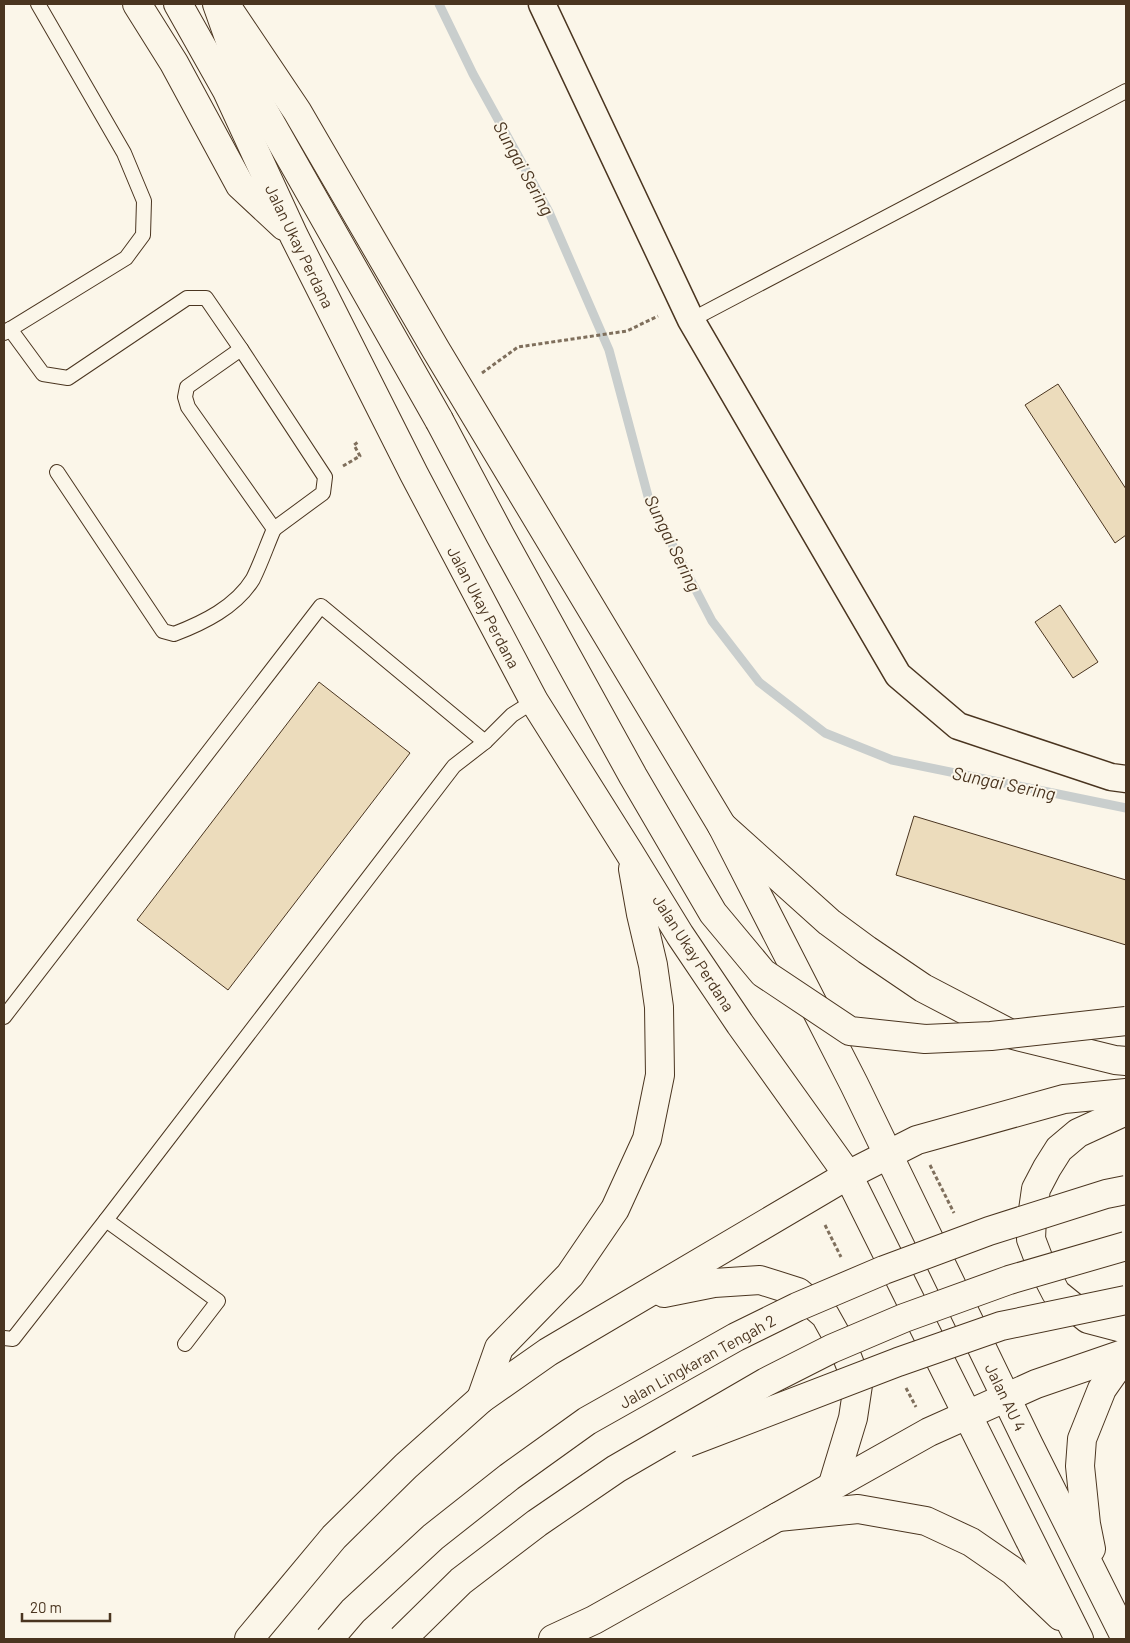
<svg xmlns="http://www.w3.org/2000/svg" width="1130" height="1643" font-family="Barlow,sans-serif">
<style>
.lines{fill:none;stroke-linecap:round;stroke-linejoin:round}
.stream{stroke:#c9cecd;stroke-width:9}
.building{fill:#ecdcbc;stroke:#4a3520}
.lane-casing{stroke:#4a3520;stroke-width:16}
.street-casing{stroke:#4a3520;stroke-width:29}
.secondary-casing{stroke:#4a3520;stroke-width:30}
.highway-casing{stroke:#4a3520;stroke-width:30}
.path{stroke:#7f6f5c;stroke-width:3;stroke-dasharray:4 2.5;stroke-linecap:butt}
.lane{stroke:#fbf6e9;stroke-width:14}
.street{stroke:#fbf6e9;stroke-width:26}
.secondary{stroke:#fbf6e9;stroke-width:28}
.highway{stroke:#fbf6e9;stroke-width:28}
.highway-bridge-casing{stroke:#4a3520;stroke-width:30;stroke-linecap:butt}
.highway-bridge{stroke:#fbf6e9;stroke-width:28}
.labels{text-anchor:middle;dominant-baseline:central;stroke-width:4;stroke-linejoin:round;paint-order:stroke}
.street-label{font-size:16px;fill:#4a3520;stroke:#fbf6e9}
.water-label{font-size:18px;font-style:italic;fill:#4a3520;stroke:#fbf6e9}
</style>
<rect width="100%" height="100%" fill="#fbf6e9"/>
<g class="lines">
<path class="stream" d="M 439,4 L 473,74 L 549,212 L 609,350 L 649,500 L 712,621 L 759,682 L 825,733 L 892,760 L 1126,808"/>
</g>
<g class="building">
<path d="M 1058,384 L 1126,489 L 1126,535 L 1115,543 L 1025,405 Z"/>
<path d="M 1060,605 L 1098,662 L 1073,678 L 1035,622 Z"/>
<path d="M 319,682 L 410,753 L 228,990 L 137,920 Z"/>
<path d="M 914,816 L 1126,880 L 1126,945 L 896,875 Z"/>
</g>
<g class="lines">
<defs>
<g id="lane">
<path d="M 691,320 L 1126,91"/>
<path d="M 10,329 L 43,374 L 68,378 L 187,298 L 206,298 L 241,349"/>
<path d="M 4,333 L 126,258 L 143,235 L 144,201 L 124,153 L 38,4"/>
<path d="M 241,349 L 325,477 L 323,493 L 274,529 L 188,407 L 185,397 L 187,387 Z"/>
<path d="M 57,472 L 163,631 L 174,634 C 203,623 236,607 253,579 C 261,563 267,545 274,529"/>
<path d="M 4,1017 L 321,606 L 485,742"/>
<path d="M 106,1220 L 218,1301 L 185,1344"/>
<path d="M 4,1338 L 13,1339 L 106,1220 L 454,766 L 485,742 L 512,715 L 534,701"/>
</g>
<path id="street" d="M 542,4 L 691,320 L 898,675 L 958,726 L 1111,777 L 1126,779"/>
<g id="secondary">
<path d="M 137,4 L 174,63 L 240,185 L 284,226"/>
<path d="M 178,4 L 227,91 L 294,236 L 414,474 L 534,701 L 629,852 L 680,935 L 740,1024 L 848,1175 L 1079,1639"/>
<path d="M 225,4 L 297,111 L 436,350 L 722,826 L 854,1084 L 1029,1445 L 1126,1639"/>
<path d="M 481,1399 L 499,1348 L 570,1275 L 615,1209 L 647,1139 L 660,1075 L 659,1007 L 653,965 L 641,914 L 633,869"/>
<path d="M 778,1517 L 858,1509 L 926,1521 L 971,1542 L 1013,1571 L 1060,1616"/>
<path d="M 1091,1549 L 1086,1524 L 1080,1466 L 1082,1439 L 1102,1389 L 1126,1355"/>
</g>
<g id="highway">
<path d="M 217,4 L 240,69 L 439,420"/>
<path d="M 722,826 L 829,922 L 867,950 L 923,988 L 1013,1035 L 1115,1060 L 1126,1061"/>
<path d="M 1126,1111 L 1078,1133 L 1059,1149 L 1047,1168 L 1036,1189 L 1032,1217 L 1031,1239 L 1039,1260 L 1056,1293 L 1088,1319 L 1126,1329"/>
<path d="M 664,1293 L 714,1283 L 760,1280 L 798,1292 L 825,1315 L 844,1349 L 858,1385 L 853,1418 L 832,1487"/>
<path d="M 249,1639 L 334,1537 L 406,1466 L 481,1399 L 548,1352 L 848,1175 L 917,1140 L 1064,1099 L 1126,1093"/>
<path d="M 553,1639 L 594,1620 L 929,1432 L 1036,1384 L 1126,1353"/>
</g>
</defs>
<use href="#lane" class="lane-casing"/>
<use href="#street" class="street-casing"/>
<use href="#secondary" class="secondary-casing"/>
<use href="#highway" class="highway-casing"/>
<g class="path">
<path d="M 482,373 L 518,347 L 627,331 L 658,316"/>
<path d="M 343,466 L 360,456 L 354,445 L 358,442"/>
<path d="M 930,1165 L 954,1213"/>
<path d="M 825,1225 L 841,1257"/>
<path d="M 906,1388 L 916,1407"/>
</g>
<use href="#lane" class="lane"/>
<use href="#street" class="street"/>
<use href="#secondary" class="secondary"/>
<use href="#highway" class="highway"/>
<defs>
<g id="highway-bridge">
<path d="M 439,420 L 500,535 L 633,776 L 713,913 L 763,973 L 850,1031 L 925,1039 L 991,1036 L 1126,1021"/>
<path d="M 687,1443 L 898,1362 L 1001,1326 L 1126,1300"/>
<path d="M 329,1639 L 353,1611 L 433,1537 L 509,1477 L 587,1421 L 736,1337 L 797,1307 L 884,1270 L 989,1231 L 1106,1194 L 1126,1190"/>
<path d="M 402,1639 L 461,1581 L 537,1523 L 616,1469 L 766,1382 L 831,1349 L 904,1318 L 1009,1280 L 1126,1246"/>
</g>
</defs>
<use href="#highway-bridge" class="highway-bridge-casing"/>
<use href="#highway-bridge" class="highway-bridge"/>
</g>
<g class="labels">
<g class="street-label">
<text transform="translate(300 246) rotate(64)">Jalan Ukay Perdana</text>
<text transform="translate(484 607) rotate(62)">Jalan Ukay Perdana</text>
<text transform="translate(694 953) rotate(57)">Jalan Ukay Perdana</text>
<text transform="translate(697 1361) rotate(-29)">Jalan Lingkaran Tengah 2</text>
<text transform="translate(1006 1397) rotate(64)">Jalan AU 4</text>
</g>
<g class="water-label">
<text transform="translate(524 168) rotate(61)">Sungai Sering</text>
<text transform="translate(673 543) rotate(64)">Sungai Sering</text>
<text transform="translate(1004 783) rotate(12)">Sungai Sering</text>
</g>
</g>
<rect width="1130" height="1643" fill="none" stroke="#4a3520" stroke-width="10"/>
<path d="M22 1613v8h88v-8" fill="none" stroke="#4a3520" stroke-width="2.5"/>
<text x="30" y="1613" font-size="15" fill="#4a3520" stroke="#fbf6e9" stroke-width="4" paint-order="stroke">20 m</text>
</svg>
